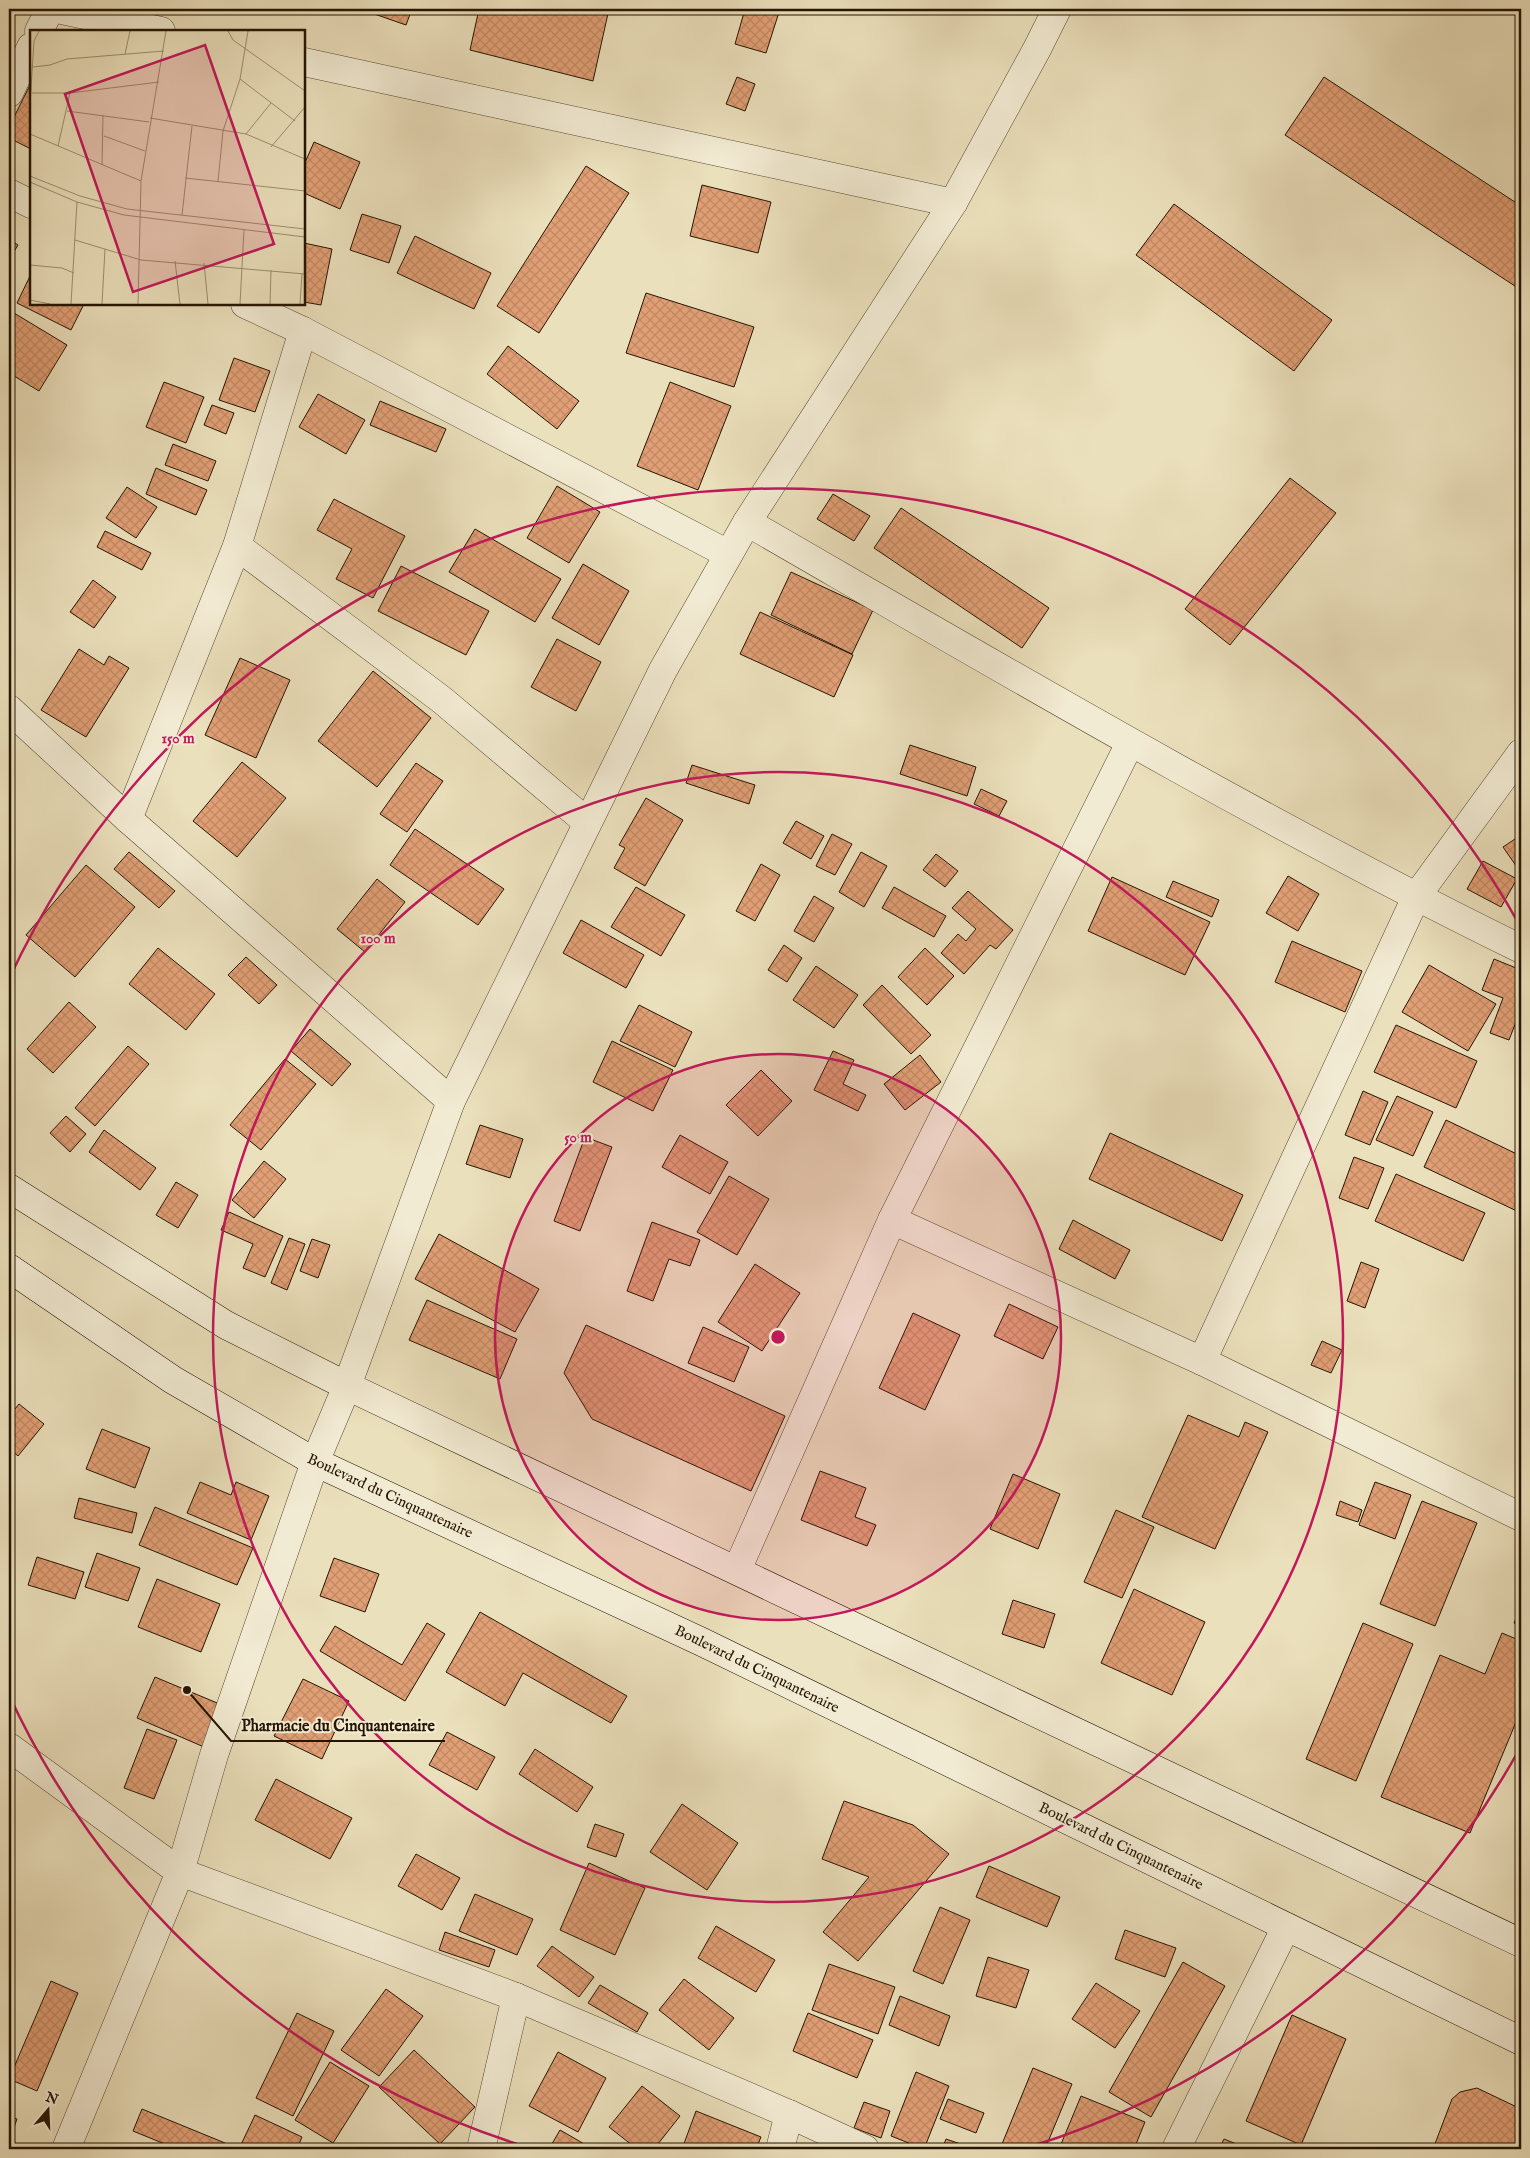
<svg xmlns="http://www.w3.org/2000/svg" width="1530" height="2158" font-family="'IM FELL English',serif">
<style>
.building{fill:url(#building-cross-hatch);stroke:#251500}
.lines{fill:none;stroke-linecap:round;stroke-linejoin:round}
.street-casing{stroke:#56482f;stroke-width:29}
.secondary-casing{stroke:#251500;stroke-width:29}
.street{stroke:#f2ebd3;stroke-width:28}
.secondary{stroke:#f2ebd3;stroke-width:28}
.ring{fill:none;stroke:#c2185b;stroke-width:2.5}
.labels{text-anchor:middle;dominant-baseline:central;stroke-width:4;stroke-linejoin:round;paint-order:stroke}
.street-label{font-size:15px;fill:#251500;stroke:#f2ebd3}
.inset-road{fill:none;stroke:#9c8f71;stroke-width:1}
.view{fill:#c2185b;fill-opacity:0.15;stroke:#c2185b;stroke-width:2.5}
.inset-edge{fill:none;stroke:#251500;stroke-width:2.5}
.centre{fill:#c2185b;stroke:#f2ebd3;stroke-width:2.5}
.ring-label{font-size:15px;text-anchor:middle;font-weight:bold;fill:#c2185b;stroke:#f2ebd3;stroke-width:4;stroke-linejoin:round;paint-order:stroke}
.leader{fill:none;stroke:#251500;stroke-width:2}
.callout-dot{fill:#251500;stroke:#f2ebd3;stroke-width:2}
.callout-label{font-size:16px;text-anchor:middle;font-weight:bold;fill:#251500;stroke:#f2ebd3;stroke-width:4;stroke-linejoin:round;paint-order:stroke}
</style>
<defs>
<pattern id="building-cross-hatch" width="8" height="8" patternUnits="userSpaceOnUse" patternTransform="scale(1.25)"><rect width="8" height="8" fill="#e19f75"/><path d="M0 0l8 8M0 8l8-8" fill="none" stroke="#c18863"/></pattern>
</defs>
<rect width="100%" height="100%" fill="#ebe0bc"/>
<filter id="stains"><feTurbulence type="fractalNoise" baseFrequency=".004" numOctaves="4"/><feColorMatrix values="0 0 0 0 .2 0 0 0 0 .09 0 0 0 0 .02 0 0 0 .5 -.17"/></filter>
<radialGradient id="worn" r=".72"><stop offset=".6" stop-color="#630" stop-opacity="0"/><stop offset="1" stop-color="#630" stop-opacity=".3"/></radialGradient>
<g class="building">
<path d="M 360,9 L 412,9 L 406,25 Z"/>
<path d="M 479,9 L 609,9 L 593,81 L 470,50 Z"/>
<path d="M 745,9 L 780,9 L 766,53 L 735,44 Z"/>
<path d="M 737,77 L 755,84 L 745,111 L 726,104 Z"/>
<path d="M 1324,77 L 1521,206 L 1521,290 L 1285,135 Z"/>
<path d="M 31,83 L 31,149 L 9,138 L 9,127 Z"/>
<path d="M 314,142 L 360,162 L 340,209 L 304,193 L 304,165 Z"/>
<path d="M 586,166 L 629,193 L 539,333 L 497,306 Z"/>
<path d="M 702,185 L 771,202 L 758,253 L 690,236 Z"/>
<path d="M 1174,204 L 1332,320 L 1294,371 L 1136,255 Z"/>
<path d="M 362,214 L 401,226 L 389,263 L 350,250 Z"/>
<path d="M 415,236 L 491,273 L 474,309 L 397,273 Z"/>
<path d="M 9,239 L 18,245 L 9,260 Z"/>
<path d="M 304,243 L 332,249 L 321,305 L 304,302 Z"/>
<path d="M 31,274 L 31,304 L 84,304 L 71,330 L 17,303 Z"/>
<path d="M 646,293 L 754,327 L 734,387 L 626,353 Z"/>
<path d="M 9,310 L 67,345 L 39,391 L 9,373 Z"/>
<path d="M 508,346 L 579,401 L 557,429 L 487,374 Z"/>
<path d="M 234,358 L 270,371 L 255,412 L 219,400 Z"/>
<path d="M 164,382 L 204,397 L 186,443 L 146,427 Z"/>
<path d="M 670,382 L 731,406 L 698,490 L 637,466 Z"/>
<path d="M 318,394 L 365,420 L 346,454 L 299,427 Z"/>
<path d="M 380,401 L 446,429 L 436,452 L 370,425 Z"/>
<path d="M 212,405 L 234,413 L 226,434 L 204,425 Z"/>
<path d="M 173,444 L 216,461 L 208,481 L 165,465 Z"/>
<path d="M 156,468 L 207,490 L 196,515 L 146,494 Z"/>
<path d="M 1290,478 L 1336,513 L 1230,645 L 1185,609 Z"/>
<path d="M 557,486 L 600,512 L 569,563 L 527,538 Z"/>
<path d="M 127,487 L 157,507 L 136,538 L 106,518 Z"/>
<path d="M 833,494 L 870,516 L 854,541 L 817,519 Z"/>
<path d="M 334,499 L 405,536 L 373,598 L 336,579 L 352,549 L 317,530 Z"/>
<path d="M 901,508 L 1049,608 L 1022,648 L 874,548 Z"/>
<path d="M 475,529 L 561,579 L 535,622 L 449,572 Z"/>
<path d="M 105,531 L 151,553 L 142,570 L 97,547 Z"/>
<path d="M 583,564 L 629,591 L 599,645 L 552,618 Z"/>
<path d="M 401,566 L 489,611 L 466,655 L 378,611 Z"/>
<path d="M 791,572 L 873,610 L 852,654 L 771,615 Z"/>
<path d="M 93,580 L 116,597 L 94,628 L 70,612 Z"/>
<path d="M 760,612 L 853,655 L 834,697 L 740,654 Z"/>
<path d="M 557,639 L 601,662 L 576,711 L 531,687 Z"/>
<path d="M 79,649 L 104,665 L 109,656 L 129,668 L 86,737 L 41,710 Z"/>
<path d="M 240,658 L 290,680 L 256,758 L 205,735 Z"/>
<path d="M 373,671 L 431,718 L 377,787 L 318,741 Z"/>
<path d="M 910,745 L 976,767 L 967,796 L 900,774 Z"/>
<path d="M 242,762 L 286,798 L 237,857 L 193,821 Z"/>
<path d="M 416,763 L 443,781 L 407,832 L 380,814 Z"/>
<path d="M 692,765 L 755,785 L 749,804 L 686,783 Z"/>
<path d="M 981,789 L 1007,801 L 999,816 L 974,804 Z"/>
<path d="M 646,798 L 683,820 L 645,886 L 614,868 L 625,848 L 619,845 Z"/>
<path d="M 796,821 L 824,836 L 811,859 L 783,843 Z"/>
<path d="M 415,829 L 504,889 L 478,925 L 390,865 Z"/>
<path d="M 832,834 L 852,844 L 835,875 L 816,866 Z"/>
<path d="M 1521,835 L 1521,873 L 1503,847 Z"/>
<path d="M 129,852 L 175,891 L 159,908 L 114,869 Z"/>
<path d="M 861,852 L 887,866 L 864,907 L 839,892 Z"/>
<path d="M 936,854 L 958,871 L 945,887 L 923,870 Z"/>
<path d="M 1483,861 L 1517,879 L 1501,907 L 1467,889 Z"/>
<path d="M 761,864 L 780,875 L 755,921 L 736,911 Z"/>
<path d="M 86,865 L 135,907 L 75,977 L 26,935 Z"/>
<path d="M 1288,876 L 1319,894 L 1298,931 L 1266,913 Z"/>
<path d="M 1112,877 L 1210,922 L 1185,975 L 1088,931 Z"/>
<path d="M 377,879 L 405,902 L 365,952 L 337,929 Z"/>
<path d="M 1173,881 L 1219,900 L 1212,917 L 1166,897 Z"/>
<path d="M 636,887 L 685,915 L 661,956 L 611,927 Z"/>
<path d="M 894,887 L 946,916 L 934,937 L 882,908 Z"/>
<path d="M 968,891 L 1013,930 L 996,949 L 990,945 L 964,974 L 941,953 L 958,934 L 966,941 L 976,929 L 952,908 Z"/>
<path d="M 814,896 L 834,908 L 814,942 L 794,931 Z"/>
<path d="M 581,920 L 644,955 L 626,988 L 563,953 Z"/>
<path d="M 1292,941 L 1362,971 L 1345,1012 L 1275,982 Z"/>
<path d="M 784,945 L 802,958 L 787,982 L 768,970 Z"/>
<path d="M 158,948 L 215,994 L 186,1030 L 129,984 Z"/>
<path d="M 925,948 L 954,976 L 927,1005 L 898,977 Z"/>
<path d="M 246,957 L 277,985 L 259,1004 L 228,975 Z"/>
<path d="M 1494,959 L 1521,970 L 1521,1009 L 1509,1040 L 1490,1033 L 1503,998 L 1482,990 Z"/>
<path d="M 1429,965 L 1496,1004 L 1468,1051 L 1402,1012 Z"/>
<path d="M 816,966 L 858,995 L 834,1028 L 793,1000 Z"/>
<path d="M 882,985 L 931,1035 L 911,1054 L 863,1005 Z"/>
<path d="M 69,1002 L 96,1027 L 53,1073 L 27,1049 Z"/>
<path d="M 639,1005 L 692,1032 L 675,1067 L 620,1041 Z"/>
<path d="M 1396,1025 L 1477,1061 L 1456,1108 L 1374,1072 Z"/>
<path d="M 310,1029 L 351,1064 L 332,1086 L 291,1051 Z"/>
<path d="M 612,1041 L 673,1070 L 653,1111 L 593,1082 Z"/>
<path d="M 128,1046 L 149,1064 L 95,1126 L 75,1108 Z"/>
<path d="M 833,1051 L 854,1060 L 843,1084 L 866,1095 L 858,1111 L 814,1090 Z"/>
<path d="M 920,1055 L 941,1082 L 905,1110 L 884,1084 Z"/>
<path d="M 285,1059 L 316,1084 L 261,1150 L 230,1125 Z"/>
<path d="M 761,1070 L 792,1101 L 758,1136 L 726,1105 Z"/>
<path d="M 1363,1091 L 1388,1102 L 1370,1145 L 1345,1135 Z"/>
<path d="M 1397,1096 L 1433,1112 L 1413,1156 L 1376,1140 Z"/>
<path d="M 66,1116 L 86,1134 L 70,1152 L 50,1133 Z"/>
<path d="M 1446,1120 L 1521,1156 L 1521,1213 L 1424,1167 Z"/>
<path d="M 480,1125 L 523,1139 L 510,1178 L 466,1164 Z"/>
<path d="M 104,1130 L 156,1168 L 140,1190 L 89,1152 Z"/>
<path d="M 1110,1133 L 1243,1195 L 1222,1241 L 1089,1179 Z"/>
<path d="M 680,1135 L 728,1162 L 710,1194 L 662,1167 Z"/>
<path d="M 585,1137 L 612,1147 L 580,1231 L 554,1221 Z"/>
<path d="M 1354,1157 L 1384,1168 L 1368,1209 L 1339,1198 Z"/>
<path d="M 264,1161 L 286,1179 L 254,1218 L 232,1200 Z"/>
<path d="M 1396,1174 L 1485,1213 L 1463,1261 L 1375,1221 Z"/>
<path d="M 729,1176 L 769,1199 L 737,1255 L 697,1232 Z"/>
<path d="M 176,1182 L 198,1195 L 178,1228 L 156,1215 Z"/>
<path d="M 229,1212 L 283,1236 L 265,1277 L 243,1268 L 253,1244 L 221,1230 Z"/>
<path d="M 1073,1220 L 1130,1250 L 1115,1279 L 1059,1249 Z"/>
<path d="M 652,1222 L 700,1240 L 690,1266 L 669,1259 L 653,1301 L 627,1291 Z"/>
<path d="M 439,1234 L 539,1289 L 515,1332 L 415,1279 Z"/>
<path d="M 289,1238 L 305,1244 L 287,1290 L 271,1283 Z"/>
<path d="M 312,1239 L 330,1245 L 318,1278 L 300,1271 Z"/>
<path d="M 1361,1262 L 1379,1269 L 1365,1308 L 1347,1301 Z"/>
<path d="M 755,1264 L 800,1293 L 762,1351 L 718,1322 Z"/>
<path d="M 427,1300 L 517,1339 L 500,1379 L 409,1340 Z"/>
<path d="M 1009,1304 L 1058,1327 L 1043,1359 L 994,1336 Z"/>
<path d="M 913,1313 L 960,1335 L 925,1410 L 879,1388 Z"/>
<path d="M 586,1325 L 785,1416 L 751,1491 L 592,1419 L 564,1373 Z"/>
<path d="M 703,1327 L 749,1347 L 734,1382 L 688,1363 Z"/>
<path d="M 1322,1341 L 1342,1350 L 1331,1373 L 1311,1365 Z"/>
<path d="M 19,1404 L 44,1424 L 18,1456 L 9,1448 L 9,1416 Z"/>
<path d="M 1188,1415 L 1239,1437 L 1245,1422 L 1268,1432 L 1215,1549 L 1142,1517 Z"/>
<path d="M 102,1429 L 150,1448 L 135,1488 L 86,1469 Z"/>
<path d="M 820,1471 L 866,1488 L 855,1517 L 876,1525 L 867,1546 L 801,1520 Z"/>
<path d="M 1013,1474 L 1060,1494 L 1038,1549 L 990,1529 Z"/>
<path d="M 200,1482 L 231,1495 L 236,1482 L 269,1496 L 251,1540 L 187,1513 Z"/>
<path d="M 1375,1482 L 1411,1495 L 1395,1539 L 1359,1525 Z"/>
<path d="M 79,1498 L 137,1513 L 132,1533 L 74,1518 Z"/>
<path d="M 1340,1501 L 1362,1510 L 1358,1522 L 1336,1515 Z"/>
<path d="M 1422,1501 L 1477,1523 L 1435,1626 L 1380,1604 Z"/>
<path d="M 155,1507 L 253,1548 L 237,1585 L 139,1545 Z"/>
<path d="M 1116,1510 L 1154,1527 L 1122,1598 L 1084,1582 Z"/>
<path d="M 97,1553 L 140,1568 L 128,1601 L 85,1587 Z"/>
<path d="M 37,1557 L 84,1572 L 75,1599 L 28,1585 Z"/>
<path d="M 334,1558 L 379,1574 L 365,1612 L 320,1596 Z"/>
<path d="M 157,1579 L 220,1604 L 201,1652 L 138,1627 Z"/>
<path d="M 1134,1589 L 1205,1622 L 1172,1695 L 1101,1663 Z"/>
<path d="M 1013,1600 L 1055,1614 L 1044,1648 L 1002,1634 Z"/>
<path d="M 1521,1606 L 1521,1627 L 1514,1623 Z"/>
<path d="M 480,1612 L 627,1696 L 611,1723 L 523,1673 L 505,1706 L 446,1672 Z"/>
<path d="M 427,1623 L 445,1634 L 405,1701 L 320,1651 L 335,1626 L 402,1665 Z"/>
<path d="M 1363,1623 L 1413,1644 L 1356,1781 L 1306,1759 Z"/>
<path d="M 1502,1633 L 1521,1641 L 1521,1710 L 1470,1833 L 1381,1797 L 1440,1655 L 1485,1674 Z"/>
<path d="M 155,1677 L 222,1705 L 204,1747 L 137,1718 Z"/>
<path d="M 303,1679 L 349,1701 L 322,1759 L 274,1736 Z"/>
<path d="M 147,1729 L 177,1740 L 154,1799 L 124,1788 Z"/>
<path d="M 447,1732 L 495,1757 L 477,1790 L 429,1765 Z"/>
<path d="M 535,1749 L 593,1787 L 577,1812 L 519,1774 Z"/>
<path d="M 276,1779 L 352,1818 L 330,1859 L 255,1820 Z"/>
<path d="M 844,1801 L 913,1825 L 949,1854 L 858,1961 L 823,1932 L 869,1877 L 822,1859 Z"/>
<path d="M 682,1804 L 738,1843 L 707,1890 L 650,1852 Z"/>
<path d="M 595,1824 L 624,1834 L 616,1857 L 587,1847 Z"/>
<path d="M 416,1854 L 460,1878 L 442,1910 L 398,1886 Z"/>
<path d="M 589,1863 L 645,1888 L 615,1955 L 560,1930 Z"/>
<path d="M 989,1866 L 1060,1897 L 1047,1927 L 976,1897 Z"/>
<path d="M 475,1894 L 533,1919 L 517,1955 L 459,1931 Z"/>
<path d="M 940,1907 L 970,1920 L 943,1984 L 913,1971 Z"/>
<path d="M 716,1926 L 775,1960 L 756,1992 L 698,1958 Z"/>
<path d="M 1125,1930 L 1176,1948 L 1165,1977 L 1115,1959 Z"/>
<path d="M 445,1932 L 495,1950 L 489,1967 L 439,1950 Z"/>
<path d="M 552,1946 L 594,1977 L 579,1997 L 537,1966 Z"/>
<path d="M 988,1957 L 1029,1970 L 1016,2008 L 976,1996 Z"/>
<path d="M 1183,1962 L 1225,1986 L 1151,2117 L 1109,2092 Z"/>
<path d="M 829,1964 L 895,1987 L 878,2034 L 812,2010 Z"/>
<path d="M 684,1979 L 734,2018 L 709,2050 L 659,2010 Z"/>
<path d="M 51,1981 L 78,1993 L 37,2091 L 9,2079 Z"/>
<path d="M 1096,1983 L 1140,2011 L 1115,2048 L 1072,2019 Z"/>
<path d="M 600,1985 L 648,2013 L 637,2032 L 588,2003 Z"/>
<path d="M 386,1989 L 423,2016 L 379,2076 L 341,2050 Z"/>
<path d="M 900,1996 L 950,2016 L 939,2046 L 889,2025 Z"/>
<path d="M 297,2013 L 334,2031 L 293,2116 L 256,2098 Z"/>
<path d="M 808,2013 L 873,2040 L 857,2078 L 793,2051 Z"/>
<path d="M 1292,2015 L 1346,2039 L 1301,2145 L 1246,2121 Z"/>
<path d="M 414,2050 L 475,2107 L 440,2144 L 379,2087 Z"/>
<path d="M 558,2052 L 606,2078 L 578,2132 L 529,2106 Z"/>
<path d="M 330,2062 L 369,2086 L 333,2143 L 295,2120 Z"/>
<path d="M 1033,2068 L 1072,2084 L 1045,2149 L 1000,2149 Z"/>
<path d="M 916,2072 L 949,2086 L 924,2149 L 891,2136 Z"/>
<path d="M 642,2086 L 680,2116 L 654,2149 L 637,2149 L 609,2127 Z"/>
<path d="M 1477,2088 L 1521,2109 L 1521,2149 L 1433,2149 L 1452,2099 L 1460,2092 Z"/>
<path d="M 1081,2096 L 1145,2122 L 1134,2149 L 1059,2149 Z"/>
<path d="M 948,2099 L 984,2113 L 976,2133 L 940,2119 Z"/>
<path d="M 864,2102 L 890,2111 L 881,2138 L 854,2128 Z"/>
<path d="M 142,2109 L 225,2143 L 223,2149 L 177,2149 L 133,2131 Z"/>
<path d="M 696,2111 L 761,2137 L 756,2149 L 682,2149 Z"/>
<path d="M 255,2115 L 302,2137 L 297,2149 L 239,2149 Z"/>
<path d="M 9,2116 L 17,2119 L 9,2141 Z"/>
<path d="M 560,2130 L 593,2149 L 549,2149 Z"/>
<path d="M 946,2139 L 975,2149 L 942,2149 Z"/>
<path d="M 1224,2139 L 1249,2149 L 1219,2149 Z"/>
</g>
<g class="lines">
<defs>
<g id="street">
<path d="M 57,9 L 161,31"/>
<path d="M 39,31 L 50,9"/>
<path d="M 304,62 L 953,203"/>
<path d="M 9,93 L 31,47"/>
<path d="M 9,193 L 31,204"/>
<path d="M 245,304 L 303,331 L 728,554"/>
<path d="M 747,522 C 1002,669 1256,819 1521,949"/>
<path d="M 237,546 L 442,700 L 587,822"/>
<path d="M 9,709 L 128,819 L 451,1101"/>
<path d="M 128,819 L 237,546 L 303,331"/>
<path d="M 892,1220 L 1202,1361 L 1521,1517"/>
<path d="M 1202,1361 L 1416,897 L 1521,753"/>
<path d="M 737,1570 L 892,1220 L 1130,743"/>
<path d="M 9,1747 L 180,1872 L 516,1997 L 789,2114 L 865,2149"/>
<path d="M 66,2149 L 180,1872 L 214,1755 L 315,1462 L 347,1386 L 451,1101 L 663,670 L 747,522 L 953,203 L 1037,49 L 1057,9"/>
<path d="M 481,2149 L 516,1997"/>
<path d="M 780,2149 L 789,2114"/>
<path d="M 1176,2149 L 1286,1927"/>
</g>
<g id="secondary">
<path d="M 9,1188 L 226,1325 L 347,1386 L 1521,1943"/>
<path d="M 9,1268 L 173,1380 L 315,1462 L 702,1642 L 1521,2041"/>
</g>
</defs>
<use href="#street" class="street-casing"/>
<use href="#secondary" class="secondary-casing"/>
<use href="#street" class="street"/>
<use href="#secondary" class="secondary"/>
</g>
<circle cx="778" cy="1337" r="283" fill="#c2185b" fill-opacity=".12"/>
<g class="ring">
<circle cx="778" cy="1337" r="283"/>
<circle cx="778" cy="1337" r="565"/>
<path d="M1520 1748A848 848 0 0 1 1026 2148M530 2148A848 848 0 0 1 9 1695M9 979A848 848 0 0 1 1520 926"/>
</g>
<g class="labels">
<g class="street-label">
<text transform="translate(390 1496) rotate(25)">Boulevard du Cinquantenaire</text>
<text transform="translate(757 1669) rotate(26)">Boulevard du Cinquantenaire</text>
<text transform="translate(1121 1846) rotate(26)">Boulevard du Cinquantenaire</text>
</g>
</g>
<g transform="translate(30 30)">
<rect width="275" height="275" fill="#ebe0bc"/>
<path class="inset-road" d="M 198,1 L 203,10 L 275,61M 95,24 L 100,1M 3,37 L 20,35 L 37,29 L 134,21M 210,49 L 265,91M 2,63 L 40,63 L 129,52M 0,74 L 4,11 L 9,1M 37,81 L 119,92M 120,88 L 216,104 L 275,129M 0,104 L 111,151M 216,104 L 241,73M 74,106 L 115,121M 28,116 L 40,63M 241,117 L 275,77M 72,135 L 73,85M 0,146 L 50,166 L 97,179 L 275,199M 155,148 L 275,161M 188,151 L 193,101 L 210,49 L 218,1M 0,152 L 47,172 L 94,185 L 275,207M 152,185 L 162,96M 45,210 L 111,230 L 275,244M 145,231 L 150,274M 174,233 L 178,274M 0,235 L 32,238 L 44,243M 0,270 L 20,274M 41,274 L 47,172M 72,274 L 75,219M 108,274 L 111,151 L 136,1M 210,274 L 214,200M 240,274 L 241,240M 270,274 L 272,244"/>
<path class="view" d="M 175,15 L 244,214 L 103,262 L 35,64 Z"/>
<rect width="275" height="275" class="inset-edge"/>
</g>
<circle cx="778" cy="1337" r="8" class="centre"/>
<g class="ring-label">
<text x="178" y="743">150 m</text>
<text x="378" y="943">100 m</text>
<text x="578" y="1142">50 m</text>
</g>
<path class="leader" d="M187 1690L231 1741H445"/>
<circle class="callout-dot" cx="187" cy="1690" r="5"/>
<g class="callout-label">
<text x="338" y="1731">Pharmacie du Cinquantenaire</text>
</g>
<rect width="1530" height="2158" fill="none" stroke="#ebe0bc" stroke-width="30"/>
<rect x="10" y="10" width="1510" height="2138" fill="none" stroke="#251500" stroke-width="2.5"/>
<rect x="15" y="15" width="1500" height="2128" fill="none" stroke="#251500"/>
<g transform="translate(48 2110) rotate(19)" stroke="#f2ebd3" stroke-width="4" paint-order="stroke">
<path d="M0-4L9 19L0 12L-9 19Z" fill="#251500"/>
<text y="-8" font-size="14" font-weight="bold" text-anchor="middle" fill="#251500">N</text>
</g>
<rect width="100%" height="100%" filter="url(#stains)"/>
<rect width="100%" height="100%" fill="url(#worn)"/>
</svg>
